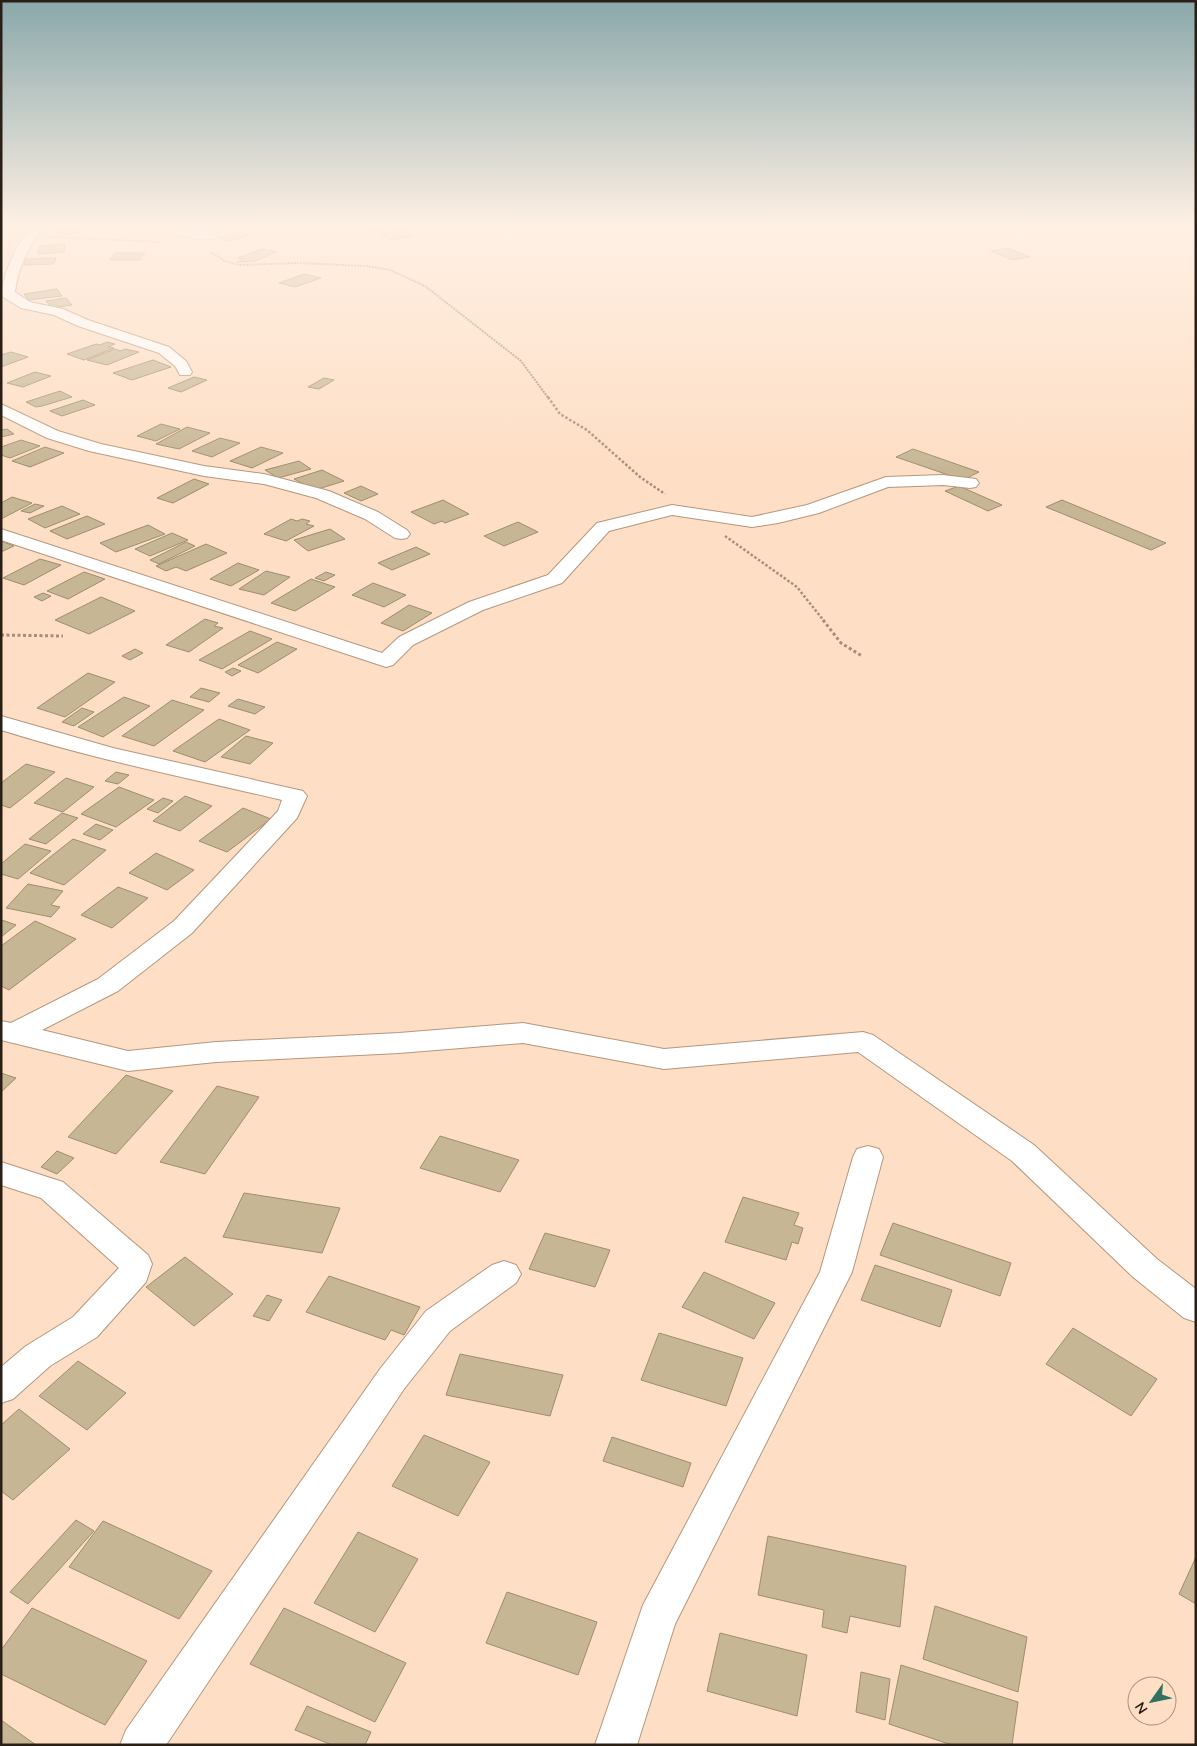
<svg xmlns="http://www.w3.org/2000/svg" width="1197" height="1746" font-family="Mulish,sans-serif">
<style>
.building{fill:#c6b694;stroke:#9e8e6e}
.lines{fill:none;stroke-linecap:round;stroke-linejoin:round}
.street-casing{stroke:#b4977f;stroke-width:2}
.path-far2{stroke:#a58e7b;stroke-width:2;stroke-dasharray:2 1;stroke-linecap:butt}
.path-far1{stroke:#a58e7b;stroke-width:2.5;stroke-dasharray:2.5 2;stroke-linecap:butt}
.path{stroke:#a58e7b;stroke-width:3;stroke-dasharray:3 2.5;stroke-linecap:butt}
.street{fill:#fff;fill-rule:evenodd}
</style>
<rect width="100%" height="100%" fill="#fedec4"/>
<g class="building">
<path d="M 57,225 L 64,225 L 82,231 L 67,235 L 45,228 Z"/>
<path d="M 383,225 L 409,225 L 410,226 L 374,232 L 367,228 Z"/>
<path d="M 635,225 L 663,225 L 648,229 Z"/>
<path d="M 403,229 L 415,235 L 391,240 L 379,234 Z"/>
<path d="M 241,232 L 250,235 L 229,241 L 220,238 Z"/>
<path d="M 65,244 L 64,252 L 38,254 L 40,246 Z"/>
<path d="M 1008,248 L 1030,257 L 1012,260 L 991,251 Z"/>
<path d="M 261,249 L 277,252 L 255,261 L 237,262 L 243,259 L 238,258 Z"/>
<path d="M 115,253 L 145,253 L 140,260 L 110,260 Z"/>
<path d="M 56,258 L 54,264 L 24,265 L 26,259 Z"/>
<path d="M 304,274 L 321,278 L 295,287 L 279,283 Z"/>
<path d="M 57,289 L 62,296 L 28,300 L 24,294 Z"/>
<path d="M 66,298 L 72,305 L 52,308 L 46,301 Z"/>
<path d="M 107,342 L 115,344 L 108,347 L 114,348 L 84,360 L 67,354 L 96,344 L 100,345 Z"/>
<path d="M 115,349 L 120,351 L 125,349 L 139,352 L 107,365 L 87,360 Z"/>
<path d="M 11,352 L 28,357 L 1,367 L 1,355 Z"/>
<path d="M 153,360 L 171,367 L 132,380 L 113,373 Z"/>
<path d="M 35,372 L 51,376 L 23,387 L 7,383 Z"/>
<path d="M 194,377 L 207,380 L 181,392 L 168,388 Z"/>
<path d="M 324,378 L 334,380 L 319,389 L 308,387 Z"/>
<path d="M 60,391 L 72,397 L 42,406 L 36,407 L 26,402 Z"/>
<path d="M 83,400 L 95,405 L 62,416 L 50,411 Z"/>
<path d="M 161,424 L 180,429 L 156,441 L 137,436 Z"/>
<path d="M 187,427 L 210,433 L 179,449 L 156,444 Z"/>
<path d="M 7,429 L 14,434 L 1,437 L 1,430 Z"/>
<path d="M 220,438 L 240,443 L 212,457 L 192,451 Z"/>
<path d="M 21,440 L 40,446 L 10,458 L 1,455 L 1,447 Z"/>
<path d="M 45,447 L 64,453 L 30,467 L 12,461 Z"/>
<path d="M 261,447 L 283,453 L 252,468 L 230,461 Z"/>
<path d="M 913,449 L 979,472 L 963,480 L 896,457 Z"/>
<path d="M 299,461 L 311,469 L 278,478 L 265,470 Z"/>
<path d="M 322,470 L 344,481 L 315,490 L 294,479 Z"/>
<path d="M 194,479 L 209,484 L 173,503 L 157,498 Z"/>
<path d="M 361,486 L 378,494 L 361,501 L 344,493 Z"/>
<path d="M 959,486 L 1002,505 L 988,511 L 945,491 Z"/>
<path d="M 12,497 L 32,503 L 1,519 L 1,503 Z"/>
<path d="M 443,500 L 469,514 L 445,523 L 442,521 L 434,524 L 411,512 Z"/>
<path d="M 1062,500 L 1166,543 L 1151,550 L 1046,507 Z"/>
<path d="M 35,504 L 44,506 L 30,513 L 21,511 Z"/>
<path d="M 62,506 L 80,514 L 45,528 L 28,519 Z"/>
<path d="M 87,516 L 105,524 L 67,539 L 50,531 Z"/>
<path d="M 291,519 L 297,521 L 302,519 L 310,521 L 306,524 L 314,526 L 286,541 L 264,534 Z"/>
<path d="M 518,522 L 538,532 L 504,546 L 484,536 Z"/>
<path d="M 148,525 L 165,534 L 116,552 L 100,543 Z"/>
<path d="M 330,529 L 345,539 L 308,551 L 294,540 Z"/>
<path d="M 172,533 L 188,540 L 150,556 L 135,549 Z"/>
<path d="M 1,541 L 14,546 L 1,552 Z"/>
<path d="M 186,542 L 195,546 L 159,564 L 150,560 Z"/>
<path d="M 206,544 L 227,553 L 186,571 L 176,567 L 166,571 L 156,566 Z"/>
<path d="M 416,547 L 430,554 L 392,570 L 378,563 Z"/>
<path d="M 40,559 L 61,565 L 24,585 L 3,578 Z"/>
<path d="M 238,563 L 259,570 L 231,586 L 210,579 Z"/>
<path d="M 266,571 L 290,577 L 264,595 L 239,589 Z"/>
<path d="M 84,572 L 105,579 L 68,599 L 47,591 Z"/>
<path d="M 326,572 L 335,575 L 324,581 L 315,578 Z"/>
<path d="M 311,579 L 335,587 L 295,611 L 271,603 Z"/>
<path d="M 373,583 L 406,595 L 384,607 L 352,595 Z"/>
<path d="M 43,593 L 51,596 L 42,601 L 34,597 Z"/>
<path d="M 101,597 L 135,611 L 89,634 L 55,620 Z"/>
<path d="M 409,605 L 432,613 L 403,631 L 381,623 Z"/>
<path d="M 205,619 L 218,623 L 214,626 L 223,628 L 189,652 L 166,645 Z"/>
<path d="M 250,631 L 272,639 L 222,669 L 199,660 Z"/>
<path d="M 277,642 L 297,649 L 258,673 L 238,665 Z"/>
<path d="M 135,649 L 143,653 L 130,660 L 122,656 Z"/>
<path d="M 233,668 L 241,671 L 232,676 L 225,672 Z"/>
<path d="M 88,673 L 115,682 L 65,717 L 37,708 Z"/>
<path d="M 201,688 L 220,693 L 209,702 L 190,697 Z"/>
<path d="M 124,697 L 150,706 L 103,737 L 78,727 Z"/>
<path d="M 238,699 L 265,707 L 255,714 L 228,706 Z"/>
<path d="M 172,700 L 204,710 L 154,746 L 122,736 Z"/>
<path d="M 82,708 L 94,712 L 74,726 L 62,722 Z"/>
<path d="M 219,719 L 250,730 L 205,762 L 173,751 Z"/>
<path d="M 246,736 L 273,743 L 250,764 L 221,757 Z"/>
<path d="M 26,764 L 55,772 L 10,808 L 1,805 L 1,783 Z"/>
<path d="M 116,772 L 129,775 L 118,784 L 105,781 Z"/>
<path d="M 66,778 L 94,787 L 63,812 L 34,803 Z"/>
<path d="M 119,787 L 154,800 L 116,827 L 81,814 Z"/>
<path d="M 185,796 L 212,806 L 180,831 L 153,821 Z"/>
<path d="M 163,798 L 173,801 L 158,813 L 147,809 Z"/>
<path d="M 243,808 L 271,819 L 227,852 L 199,841 Z"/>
<path d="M 62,813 L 78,818 L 46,844 L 29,839 Z"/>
<path d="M 96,824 L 113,830 L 100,840 L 83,834 Z"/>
<path d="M 73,839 L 106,850 L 64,885 L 30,873 Z"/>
<path d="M 25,844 L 51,851 L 18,879 L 1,874 L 1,864 Z"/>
<path d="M 156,853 L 194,870 L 167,890 L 129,873 Z"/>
<path d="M 28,884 L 63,891 L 51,905 L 60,907 L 51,917 L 6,908 Z"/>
<path d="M 118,887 L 148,898 L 112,928 L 81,915 Z"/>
<path d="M 2,920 L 16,925 L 1,937 L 1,921 Z"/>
<path d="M 35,921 L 76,939 L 9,990 L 1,986 L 1,946 Z"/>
<path d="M 1,1073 L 16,1078 L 1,1092 Z"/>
<path d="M 126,1075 L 173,1091 L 116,1154 L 68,1137 Z"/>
<path d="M 217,1086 L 259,1097 L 205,1174 L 160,1162 Z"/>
<path d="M 440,1136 L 519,1160 L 500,1192 L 420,1168 Z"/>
<path d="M 57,1151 L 74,1158 L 57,1174 L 41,1167 Z"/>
<path d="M 244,1193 L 340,1208 L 322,1253 L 223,1237 Z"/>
<path d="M 743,1197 L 799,1213 L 794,1225 L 803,1228 L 798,1244 L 792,1242 L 786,1260 L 725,1242 Z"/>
<path d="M 893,1223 L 1011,1263 L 1000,1296 L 880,1255 Z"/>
<path d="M 545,1233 L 610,1250 L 595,1287 L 529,1269 Z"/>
<path d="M 185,1257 L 233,1294 L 194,1326 L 146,1287 Z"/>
<path d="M 875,1265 L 952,1290 L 940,1327 L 861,1300 Z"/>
<path d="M 704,1272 L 775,1303 L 754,1339 L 682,1307 Z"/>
<path d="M 329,1276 L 420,1307 L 404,1335 L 391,1330 L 385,1340 L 306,1312 Z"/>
<path d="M 267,1295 L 282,1300 L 269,1321 L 253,1316 Z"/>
<path d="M 1073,1328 L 1157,1379 L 1131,1416 L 1046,1364 Z"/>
<path d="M 659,1333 L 743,1358 L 726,1406 L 641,1380 Z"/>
<path d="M 460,1354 L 563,1375 L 550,1416 L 446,1395 Z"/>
<path d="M 78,1361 L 126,1393 L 87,1430 L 39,1396 Z"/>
<path d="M 19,1409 L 70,1449 L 13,1500 L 1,1491 L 1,1425 Z"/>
<path d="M 424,1435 L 490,1462 L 458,1516 L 392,1486 Z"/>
<path d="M 612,1437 L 691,1463 L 683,1487 L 603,1461 Z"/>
<path d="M 76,1520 L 94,1531 L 28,1604 L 10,1592 Z"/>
<path d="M 103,1521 L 212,1571 L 179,1619 L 69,1567 Z"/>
<path d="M 358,1532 L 418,1559 L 375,1632 L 314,1603 Z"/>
<path d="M 768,1536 L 906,1566 L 900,1627 L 850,1616 L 847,1633 L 822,1627 L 824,1610 L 758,1595 Z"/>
<path d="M 1196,1557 L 1196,1604 L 1179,1594 Z"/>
<path d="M 507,1592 L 597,1622 L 578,1675 L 486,1643 Z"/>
<path d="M 935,1606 L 1027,1637 L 1018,1692 L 923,1659 Z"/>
<path d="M 32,1608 L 147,1661 L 105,1725 L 1,1674 L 1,1650 Z"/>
<path d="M 284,1608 L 406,1663 L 375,1722 L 250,1664 Z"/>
<path d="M 720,1633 L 807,1655 L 797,1716 L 707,1691 Z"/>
<path d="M 901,1665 L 1018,1702 L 1012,1745 L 952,1745 L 889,1724 Z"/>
<path d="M 861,1672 L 890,1679 L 885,1720 L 856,1712 Z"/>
<path d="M 307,1706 L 371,1732 L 365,1745 L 332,1745 L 295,1730 Z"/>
<path d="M 1,1720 L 36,1745 L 1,1745 Z"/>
</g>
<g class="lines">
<defs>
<g id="street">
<path d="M 32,225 L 44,225 C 29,246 18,267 15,292 L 30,302 L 63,309 L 88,320 L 169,347 L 186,361 L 192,372 L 190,375 L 180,375 L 175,366 L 159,353 L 78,326 L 54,315 L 21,308 L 3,297 L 1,294 C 5,268 16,246 32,225 Z"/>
<path d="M 159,225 L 177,225 L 216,233 L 218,236 C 209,246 172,232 161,228 Z"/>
<path d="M 1,404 L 58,431 L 101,444 L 204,466 L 264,474 L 329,491 L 378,512 L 407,530 L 410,534 L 407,538 L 401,539 L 395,538 L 365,519 L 316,498 L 264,484 L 204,476 L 89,451 L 47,438 L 1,415 Z"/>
<path d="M 943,475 L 976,479 L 979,483 L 976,487 L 970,488 L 943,485 L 888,487 L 819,513 L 778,523 L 752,527 L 672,515 L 609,531 L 562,583 L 483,610 L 413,645 L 393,665 L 386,667 L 1,540 L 1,529 L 382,653 L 399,637 L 469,602 L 548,575 L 597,523 L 672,505 L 752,517 L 807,505 L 886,477 Z"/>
<path d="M 1,716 L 113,748 L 303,791 L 307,796 L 297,818 L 192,933 L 118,991 L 42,1030 L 128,1051 L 216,1042 L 399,1033 L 523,1023 L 664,1049 L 863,1032 L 873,1035 L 1034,1145 L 1157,1259 L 1196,1289 L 1196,1322 L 1184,1318 L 1133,1277 L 1012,1161 L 858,1052 L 664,1069 L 523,1043 L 399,1053 L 216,1062 L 128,1071 L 1,1040 L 1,1021 L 11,1023 L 98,979 L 174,921 L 278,811 L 282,800 C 188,778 93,759 1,730 Z"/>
<path d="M 868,1146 L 879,1149 L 883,1157 L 852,1272 L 675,1624 L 637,1745 L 595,1745 L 643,1605 L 820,1272 L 853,1157 L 857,1149 Z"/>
<path d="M 1,1162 L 63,1182 L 148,1255 L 152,1264 L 146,1282 L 97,1337 L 50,1366 L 13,1399 L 1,1403 L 1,1367 L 26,1346 L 73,1317 L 119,1268 L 41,1198 L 1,1185 Z"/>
<path d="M 504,1261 L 516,1265 L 521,1274 L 516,1283 L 450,1331 L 404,1389 L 166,1745 L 120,1745 L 126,1730 L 380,1369 L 426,1311 L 492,1265 Z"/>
</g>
</defs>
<use href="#street" class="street-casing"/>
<g class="path-far2">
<path d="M 49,237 L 160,242"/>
<path d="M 210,252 L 225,261 L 240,265 L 298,263 L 367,266 L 390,270 L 425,286 L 521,361 L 549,399"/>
</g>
<g class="path-far1">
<path d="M 548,397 L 560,414 L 587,430 L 640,477 L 665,494"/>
<path d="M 725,536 L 797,587 L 824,621"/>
</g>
<g class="path">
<path d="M 823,620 L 841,643 L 862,656"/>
<path d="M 1,635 L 63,636"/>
</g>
<use href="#street" class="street"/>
</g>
<linearGradient id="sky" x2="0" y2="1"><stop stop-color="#89a8aa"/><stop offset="0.48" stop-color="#fff0e4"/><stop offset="1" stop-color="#fff0e4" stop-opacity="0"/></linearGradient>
<rect width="1197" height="470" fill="url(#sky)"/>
<rect width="1197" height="1746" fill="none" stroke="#2a1f15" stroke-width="5"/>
<g transform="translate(1152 1701) rotate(237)"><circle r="24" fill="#fedec4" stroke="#a9927e"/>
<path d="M0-4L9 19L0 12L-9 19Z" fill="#307160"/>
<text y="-8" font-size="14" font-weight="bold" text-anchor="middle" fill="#2a1f15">N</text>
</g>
</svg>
